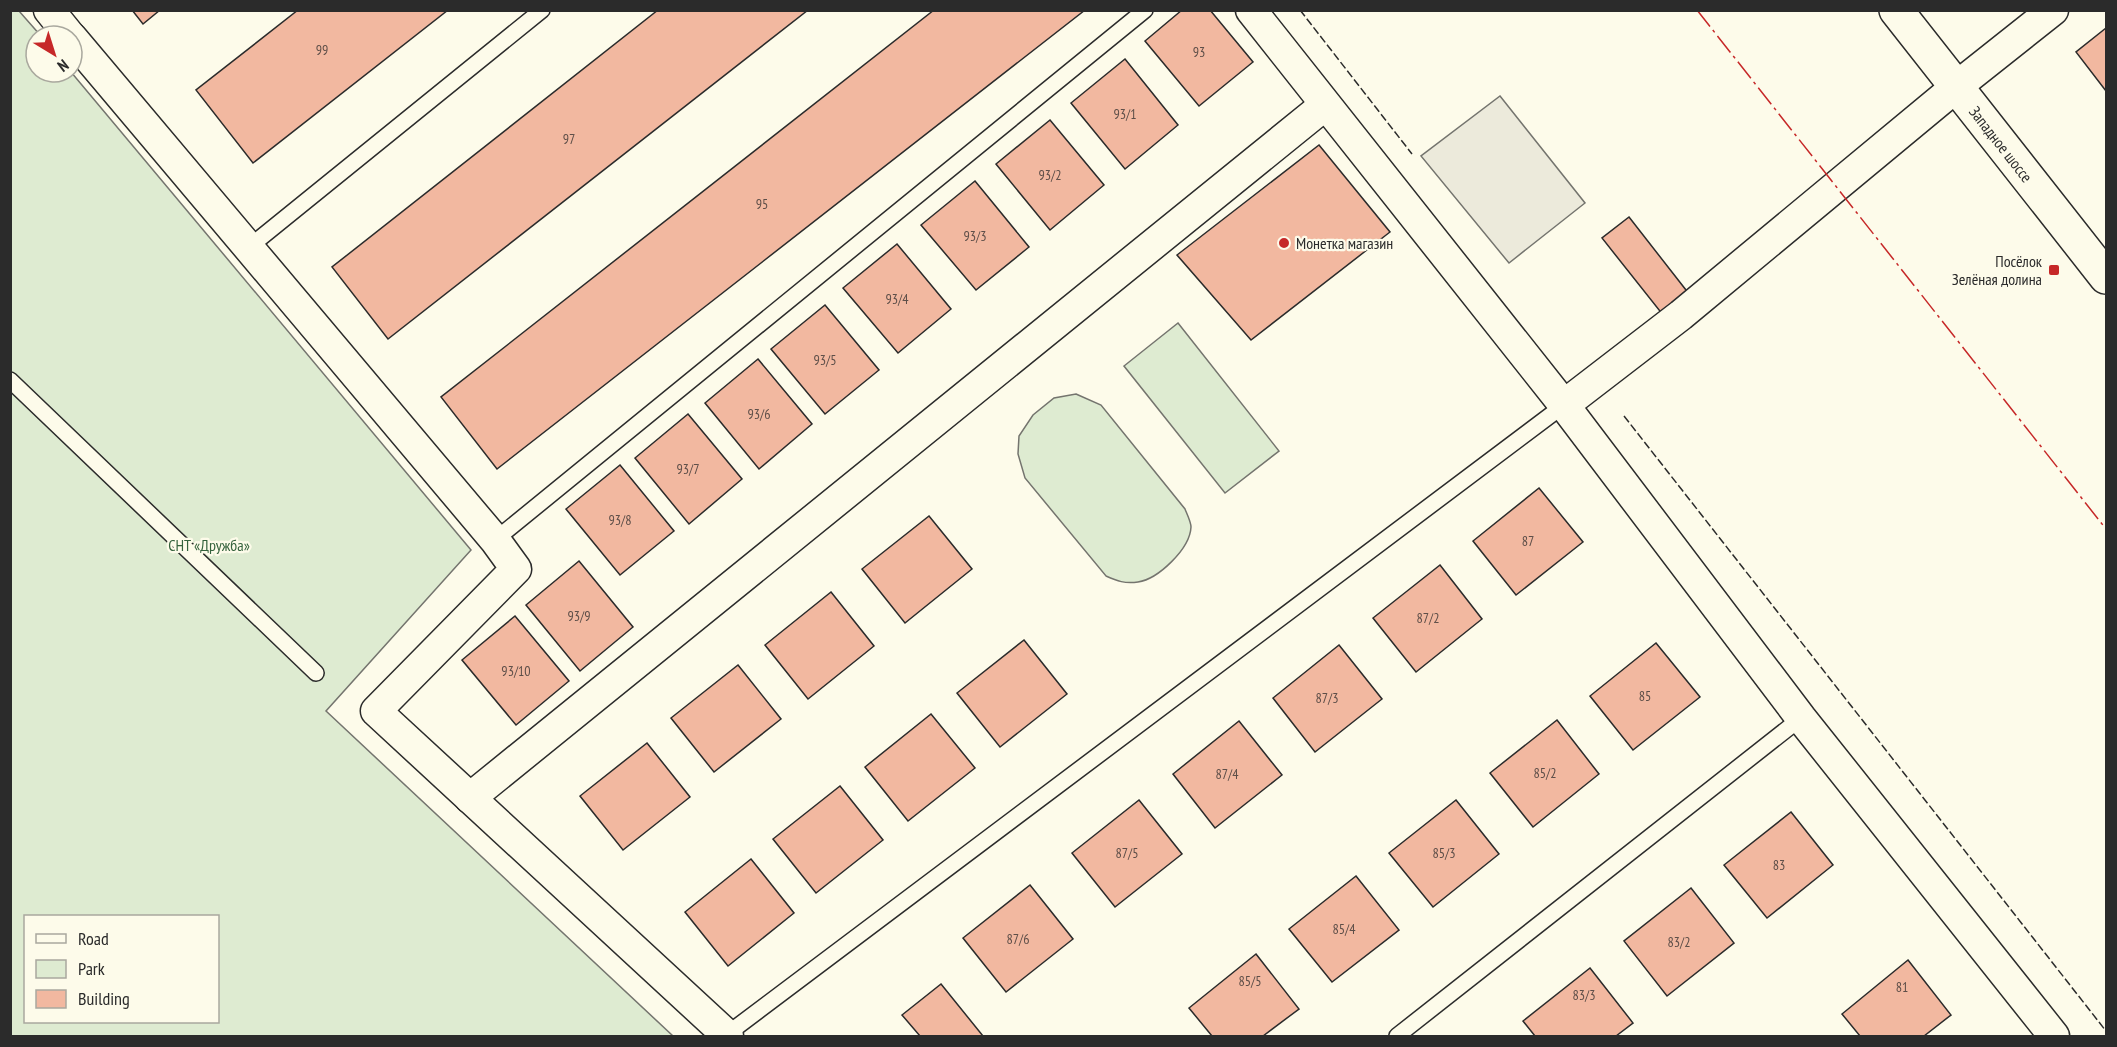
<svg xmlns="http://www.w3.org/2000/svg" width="2117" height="1047" font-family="'PT Sans Narrow',sans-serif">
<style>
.green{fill:#deebd1;stroke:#74746e;stroke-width:1.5;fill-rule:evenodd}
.parking{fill:#eceadb;stroke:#74746e;stroke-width:1.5}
.building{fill:#f2b8a0;stroke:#2b2b2b;stroke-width:1.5}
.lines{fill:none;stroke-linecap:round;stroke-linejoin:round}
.lane-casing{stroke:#2b2b2b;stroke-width:18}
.street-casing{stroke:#2b2b2b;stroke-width:33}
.secondary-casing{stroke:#2b2b2b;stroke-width:36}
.lane{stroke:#fdfbea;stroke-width:15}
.street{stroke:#fdfbea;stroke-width:30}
.secondary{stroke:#fdfbea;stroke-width:33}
.fence{stroke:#2b2b2b;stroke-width:1.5;stroke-dasharray:8 3;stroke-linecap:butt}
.power{stroke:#c62828;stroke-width:1.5;stroke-dasharray:21 4.5 3 4.5;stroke-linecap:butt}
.poi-dot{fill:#c62828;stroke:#fdfbea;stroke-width:2}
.labels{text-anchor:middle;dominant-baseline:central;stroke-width:4.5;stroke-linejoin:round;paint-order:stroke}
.number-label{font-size:14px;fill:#5d4e48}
.street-label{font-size:16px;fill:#2b2b2b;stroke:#fdfbea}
.poi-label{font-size:16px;fill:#2b2b2b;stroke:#fdfbea;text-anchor:start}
.park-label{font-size:16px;fill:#34623c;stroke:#fdfbea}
</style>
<rect width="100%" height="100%" fill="#fdfbea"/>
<g class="green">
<path d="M 10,11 L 19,11 L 41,36 L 36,36 L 36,72 L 71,72 L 471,550 L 326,711 L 673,1036 L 11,1036 ZM 26,916 L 218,916 L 218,1022 L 26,1022 Z"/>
<path d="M 1178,323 L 1279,451 L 1225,493 L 1124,366 Z"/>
<path d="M 1076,394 L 1101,405 L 1185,509 C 1187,514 1191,522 1191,527 C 1190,549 1158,579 1138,582 C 1125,584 1117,581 1106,576 L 1025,478 L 1018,454 L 1019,436 L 1033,415 L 1054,398 Z"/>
</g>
<path class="parking" d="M 1500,96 L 1585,203 L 1509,263 L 1421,156 Z"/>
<g class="building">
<path d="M 132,10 L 160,10 L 143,24 Z"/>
<path d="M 298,10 L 448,10 L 253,163 L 196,90 Z"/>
<path d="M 658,10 L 808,10 L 388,339 L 332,267 Z"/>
<path d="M 934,10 L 1085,10 L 497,469 L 441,397 Z"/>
<path d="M 1182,10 L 1210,10 L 1253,62 L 1199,106 L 1145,41 Z"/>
<path d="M 2106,28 L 2106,91 L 2076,52 Z"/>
<path d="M 1125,59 L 1178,125 L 1125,169 L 1071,103 Z"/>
<path d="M 1050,120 L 1104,185 L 1050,230 L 996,164 Z"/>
<path d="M 1319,145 L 1390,232 L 1251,340 L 1177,255 Z"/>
<path d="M 975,181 L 1029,247 L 976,290 L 921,225 Z"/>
<path d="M 1629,217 L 1693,299 L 1667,320 L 1602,238 Z"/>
<path d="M 897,244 L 951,309 L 898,353 L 843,288 Z"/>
<path d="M 825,305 L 879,370 L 825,414 L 771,349 Z"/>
<path d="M 758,359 L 812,424 L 759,469 L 705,403 Z"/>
<path d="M 688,414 L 742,479 L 689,524 L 635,458 Z"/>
<path d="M 620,465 L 674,531 L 620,575 L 566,509 Z"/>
<path d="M 1539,488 L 1583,542 L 1516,595 L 1473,541 Z"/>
<path d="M 929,516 L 972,569 L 905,623 L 862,569 Z"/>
<path d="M 579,561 L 633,627 L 580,671 L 526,605 Z"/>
<path d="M 1440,565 L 1482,619 L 1416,672 L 1373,618 Z"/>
<path d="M 831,592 L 874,646 L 808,699 L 765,645 Z"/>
<path d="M 515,616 L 569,681 L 516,725 L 462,660 Z"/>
<path d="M 1024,640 L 1067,694 L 1000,747 L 957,693 Z"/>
<path d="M 1656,643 L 1700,697 L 1633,750 L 1590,696 Z"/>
<path d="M 1339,645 L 1382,699 L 1315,752 L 1273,698 Z"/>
<path d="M 738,665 L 781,719 L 714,772 L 671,718 Z"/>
<path d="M 931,714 L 975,768 L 908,821 L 865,767 Z"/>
<path d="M 1557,720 L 1599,774 L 1533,827 L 1490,773 Z"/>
<path d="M 1239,721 L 1282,775 L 1215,828 L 1173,774 Z"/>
<path d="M 647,743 L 690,797 L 623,850 L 580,796 Z"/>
<path d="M 840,786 L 883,840 L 816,893 L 773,839 Z"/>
<path d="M 1139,800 L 1182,854 L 1115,907 L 1072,853 Z"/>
<path d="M 1456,800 L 1499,854 L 1433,907 L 1389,853 Z"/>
<path d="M 1791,812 L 1833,865 L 1767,918 L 1724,865 Z"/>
<path d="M 751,859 L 794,913 L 728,966 L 685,912 Z"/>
<path d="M 1356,876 L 1399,930 L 1332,982 L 1289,929 Z"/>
<path d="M 1030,885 L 1073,939 L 1006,992 L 963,938 Z"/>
<path d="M 1691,888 L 1734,943 L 1667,996 L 1624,941 Z"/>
<path d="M 1256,954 L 1299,1009 L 1263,1036 L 1212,1036 L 1189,1008 Z"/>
<path d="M 1908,960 L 1951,1015 L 1924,1036 L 1860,1036 L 1842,1014 Z"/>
<path d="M 1590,968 L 1633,1023 L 1616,1036 L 1535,1036 L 1523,1021 Z"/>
<path d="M 941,984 L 983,1036 L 920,1036 L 902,1015 Z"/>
</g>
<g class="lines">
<defs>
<g id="lane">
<path d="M 248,248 L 542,10"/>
<path d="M 10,380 L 316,673"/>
<path d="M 495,540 L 1145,10"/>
<path d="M 726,1035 L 1564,405"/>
<path d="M 1397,1036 L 1801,718"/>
</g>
<g id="street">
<path d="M 49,10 L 70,36"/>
<path d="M 1251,10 L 1564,405 L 1801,718 L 2054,1036"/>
<path d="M 72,38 L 495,540 L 516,569 L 376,711 L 728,1036"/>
<path d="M 1564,405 L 1681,315 L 1956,87 L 2053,10"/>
<path d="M 470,798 L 1325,105"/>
</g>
<path id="secondary" d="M 1896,10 L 2106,277"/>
</defs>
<use href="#lane" class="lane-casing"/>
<use href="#street" class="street-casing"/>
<use href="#secondary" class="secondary-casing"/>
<use href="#lane" class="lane"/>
<use href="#street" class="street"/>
<use href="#secondary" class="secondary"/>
<g class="fence">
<path d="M 1300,10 L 1412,154"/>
<path d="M 1624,416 L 2106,1031"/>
</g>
<path class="power" d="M 1697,10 L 2106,529"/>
</g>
<g class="poi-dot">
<circle cx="1284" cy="243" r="6"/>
<rect x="2048" y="264" width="12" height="12" rx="3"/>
</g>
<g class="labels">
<g class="number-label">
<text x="322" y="50">99</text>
<text x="1199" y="52">93</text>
<text x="1125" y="114">93/1</text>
<text x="569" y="139">97</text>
<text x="1050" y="175">93/2</text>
<text x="762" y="204">95</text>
<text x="975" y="236">93/3</text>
<text x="897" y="299">93/4</text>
<text x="825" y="360">93/5</text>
<text x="759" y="414">93/6</text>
<text x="688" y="469">93/7</text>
<text x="620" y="520">93/8</text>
<text x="1528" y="541">87</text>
<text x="579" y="616">93/9</text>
<text x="1428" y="618">87/2</text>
<text x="516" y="671">93/10</text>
<text x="1645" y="696">85</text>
<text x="1327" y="698">87/3</text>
<text x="1545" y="773">85/2</text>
<text x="1227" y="774">87/4</text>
<text x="1127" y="853">87/5</text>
<text x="1444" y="853">85/3</text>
<text x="1779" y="865">83</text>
<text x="1344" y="929">85/4</text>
<text x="1018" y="939">87/6</text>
<text x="1679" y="942">83/2</text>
<text x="1250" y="981">85/5</text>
<text x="1902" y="987">81</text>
<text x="1584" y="995">83/3</text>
</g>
<g class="street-label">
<text transform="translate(2001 144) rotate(52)">Западное шоссе</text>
</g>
<g class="poi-label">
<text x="1296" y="243">Монетка магазин</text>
<text x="2042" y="261" text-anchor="end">Посёлок<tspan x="2042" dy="18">Зелёная долина</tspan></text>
</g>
<g class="park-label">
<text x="209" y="545">СНТ «Дружба»</text>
</g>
</g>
<rect width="2117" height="1047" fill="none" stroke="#2b2b2b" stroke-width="24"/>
<rect x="24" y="915" width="195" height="108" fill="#fdfbea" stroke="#a9a89e" stroke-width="1.5"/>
<rect x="36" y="934" width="30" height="9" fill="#fdfbea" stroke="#a9a89e" stroke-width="1.5"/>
<text x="78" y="945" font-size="18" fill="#2b2b2b">Road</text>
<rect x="36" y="960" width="30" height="18" fill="#deebd1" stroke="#a9a89e" stroke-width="1.5"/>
<text x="78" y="975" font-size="18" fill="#2b2b2b">Park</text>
<rect x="36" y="990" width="30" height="18" fill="#f2b8a0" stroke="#a9a89e" stroke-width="1.5"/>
<text x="78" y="1005" font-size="18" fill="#2b2b2b">Building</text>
<g transform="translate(54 54) rotate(142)"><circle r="28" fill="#fdfbea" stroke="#a9a89e" stroke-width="1.5"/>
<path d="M0-4.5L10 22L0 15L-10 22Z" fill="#c62828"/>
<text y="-9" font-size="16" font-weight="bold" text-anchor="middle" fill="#2b2b2b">N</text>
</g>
</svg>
